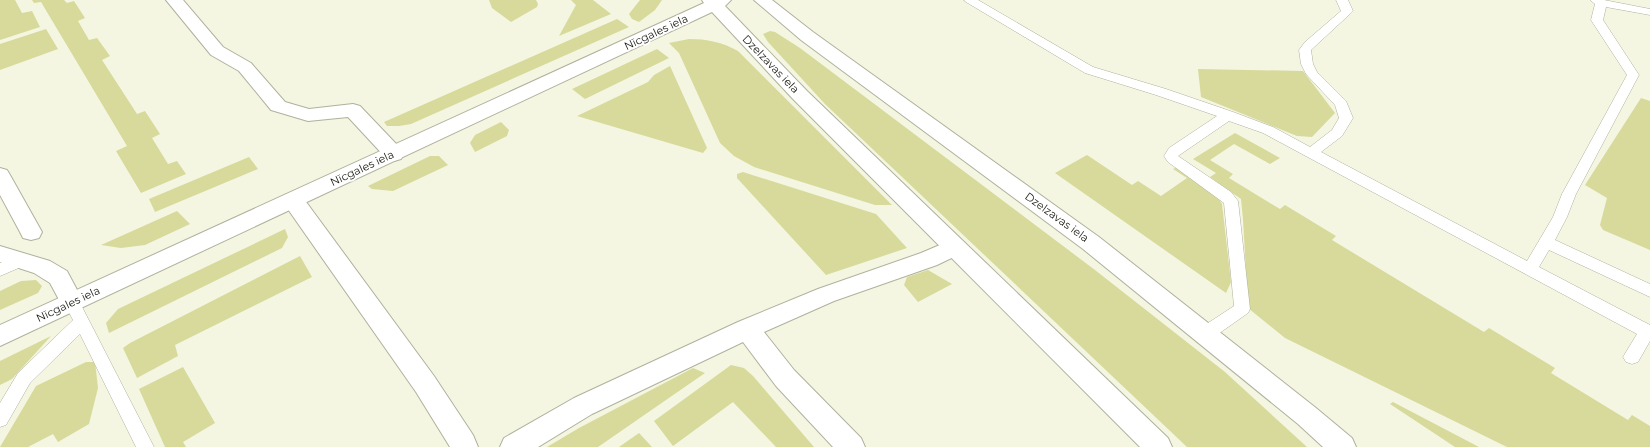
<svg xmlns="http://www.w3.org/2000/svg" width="1650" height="447" font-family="Montserrat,sans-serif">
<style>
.green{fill:#d7da9b}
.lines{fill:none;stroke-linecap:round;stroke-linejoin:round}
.lane-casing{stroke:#b0b19d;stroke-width:1}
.street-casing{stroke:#b0b19d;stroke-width:2}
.secondary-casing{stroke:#b0b19d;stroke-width:2}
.lane{fill:#fff;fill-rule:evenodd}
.street{fill:#fff;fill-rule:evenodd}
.secondary{fill:#fff;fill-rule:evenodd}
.labels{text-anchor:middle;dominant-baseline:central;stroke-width:4;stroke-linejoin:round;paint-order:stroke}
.street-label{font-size:11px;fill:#1b1c14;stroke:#fff}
</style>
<rect width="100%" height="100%" fill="#f4f6e1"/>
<g class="green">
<path d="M 0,0 L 15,0 L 22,13 L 32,11 L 40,27 L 0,40 Z"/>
<path d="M 32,0 L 64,0 L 67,3 L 74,1 L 85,18 L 78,21 L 89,40 L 97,38 L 110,56 L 102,60 L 137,114 L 145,111 L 160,134 L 152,138 L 168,164 L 177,161 L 186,174 L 141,193 L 116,151 L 127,146 L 41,2 L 34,3 Z"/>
<path d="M 489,0 L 536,0 L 538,4 L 537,7 L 511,22 L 492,8 Z"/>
<path d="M 571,0 L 593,0 L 611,14 L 559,36 L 576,5 Z"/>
<path d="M 640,0 L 662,0 L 655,10 L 639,22 L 632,19 L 629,14 Z"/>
<path d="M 617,19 L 629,27 L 411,124 L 399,126 L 387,126 L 384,122 Z"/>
<path d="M 46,29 L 58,49 L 0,70 L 0,44 Z"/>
<path d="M 770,31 L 775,32 L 800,48 L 1095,270 L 1225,372 L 1307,447 L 1187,447 L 825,104 L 768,42 L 763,34 Z"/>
<path d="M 689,39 C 707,39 722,42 738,51 L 892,205 L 875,205 L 754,167 L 734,156 L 720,143 L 679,53 L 669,43 Z"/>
<path d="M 657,49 L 669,58 L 585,99 L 572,89 Z"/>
<path d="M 670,66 L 707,148 L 703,153 L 577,116 L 648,82 L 654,75 Z"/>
<path d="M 1198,69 L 1303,71 L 1335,113 L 1312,137 L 1297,136 L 1201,97 Z"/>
<path d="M 1641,98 L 1650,101 L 1650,250 L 1603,230 L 1600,225 L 1607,198 L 1585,185 Z"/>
<path d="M 501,122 L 509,130 L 507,136 L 475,152 L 470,143 L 475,135 Z"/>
<path d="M 1235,133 L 1280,158 L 1270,164 L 1234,144 L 1210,160 L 1233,174 L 1229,178 L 1280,209 L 1285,205 L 1336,236 L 1332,240 L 1484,332 L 1489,328 L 1555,368 L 1551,373 L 1628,420 L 1632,415 L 1650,426 L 1650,447 L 1507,447 L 1285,338 L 1248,308 L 1243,219 L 1241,199 L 1210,177 L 1216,173 L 1193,159 Z"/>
<path d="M 1087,155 L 1132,185 L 1138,181 L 1161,196 L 1187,178 L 1173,169 L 1177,167 L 1219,199 L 1222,204 L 1231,282 L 1226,293 L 1055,173 Z"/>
<path d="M 430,156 L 439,156 L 448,165 L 393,191 L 372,189 L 368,186 Z"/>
<path d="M 249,157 L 258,169 L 155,212 L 149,199 Z"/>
<path d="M 743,172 L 876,214 L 907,248 L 826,275 L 737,178 L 737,174 Z"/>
<path d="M 177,211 L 190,224 L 145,245 L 121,248 L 101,245 Z"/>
<path d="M 285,229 L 288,237 L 282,248 L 109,333 L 106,323 L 118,309 Z"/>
<path d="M 300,256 L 312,277 L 175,345 L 178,356 L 137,378 L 123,348 L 130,343 Z"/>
<path d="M 928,270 L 952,284 L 918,302 L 904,285 L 907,277 Z"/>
<path d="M 36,280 L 42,286 L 38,293 L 0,310 L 0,291 L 21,281 Z"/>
<path d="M 51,336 L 12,379 L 0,385 L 0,361 Z"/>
<path d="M 86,362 L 95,362 L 98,388 L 89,424 L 58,442 L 53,434 L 28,447 L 0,447 L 36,386 Z"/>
<path d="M 731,365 L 744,368 L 753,376 L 814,447 L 776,447 L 733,402 L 673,446 L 654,421 Z"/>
<path d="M 183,367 L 215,423 L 183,442 L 186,447 L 165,447 L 139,389 Z"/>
<path d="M 693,368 L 705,373 L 598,447 L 547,447 L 579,428 Z"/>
<path d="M 1393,402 L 1479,447 L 1455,447 L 1390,404 Z"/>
<path d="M 639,433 L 652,447 L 619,447 Z"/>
</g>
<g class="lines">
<defs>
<g id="lane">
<path d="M 964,0 L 978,0 L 1093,67 L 1166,89 L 1233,112 L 1273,127 L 1310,147 L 1332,130 L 1339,118 L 1335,105 L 1306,74 L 1301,64 L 1299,50 L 1305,42 L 1341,11 L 1336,0 L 1348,0 L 1353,11 L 1351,13 L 1311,50 L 1313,64 L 1317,72 L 1346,101 L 1353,118 L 1342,136 L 1321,152 L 1527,261 L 1553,217 L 1562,194 L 1627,75 L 1591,20 L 1595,4 L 1590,0 L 1604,0 L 1650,9 L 1650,15 L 1606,7 L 1603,20 L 1639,75 L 1576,194 L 1567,217 L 1555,240 L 1650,284 L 1650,297 L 1549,250 L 1539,267 L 1650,325 L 1650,341 L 1638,362 L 1632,364 L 1626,362 L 1623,357 L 1637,334 L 1263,133 L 1229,121 L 1178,156 L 1231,192 L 1238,201 L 1250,309 L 1248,313 L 1211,339 L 1205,341 L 1199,339 L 1197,334 L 1199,329 L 1234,306 L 1224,203 L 1168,162 L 1164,156 L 1169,148 L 1217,116 L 1156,95 L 1085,73 L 966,2 Z"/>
<path d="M 22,254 L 28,256 L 30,260 L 28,264 L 0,276 L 0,263 Z"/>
<path d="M 72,297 L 78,299 L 154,447 L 136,447 L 80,334 L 30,383 L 6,425 L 0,427 L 0,403 L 18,373 L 73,320 L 64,303 L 66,299 Z"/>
</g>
<g id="street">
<path d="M 166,0 L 183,0 L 223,47 L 251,63 L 285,102 L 309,109 L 353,104 L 360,106 L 401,149 L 404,154 L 401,159 L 394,161 L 387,159 L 348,117 L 308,121 L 271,110 L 239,71 L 211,55 Z"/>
<path d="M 0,168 L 7,170 L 10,175 L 42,232 L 39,238 L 31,240 L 23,238 L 20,232 L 0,195 Z"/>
<path d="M 293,193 L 301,195 L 434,376 L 473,435 L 478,447 L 450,447 L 416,392 L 285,205 L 282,200 L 285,195 Z"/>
<path d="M 954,239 L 962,241 L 965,247 L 962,253 L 937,265 L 834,301 L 764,332 L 794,370 L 861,438 L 865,447 L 833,447 L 776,386 L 743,342 L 592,414 L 538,447 L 500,447 L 504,438 L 574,398 L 738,322 L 818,289 L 921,253 Z"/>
<path d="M 0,246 L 50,261 L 67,271 L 84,303 L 80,309 L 72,312 L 64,309 L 50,283 L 34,273 L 0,262 Z"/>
</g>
<g id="secondary">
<path d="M 702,0 L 731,0 L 725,6 L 807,91 L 1168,438 L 1172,447 L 1140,447 L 793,99 L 712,12 L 0,346 L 0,325 L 704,3 Z"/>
<path d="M 754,0 L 772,0 L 813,32 L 1099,237 L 1316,408 L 1352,438 L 1356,447 L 1323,447 L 1298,424 L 1083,249 L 801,40 Z"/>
</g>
</defs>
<use href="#lane" class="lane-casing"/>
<use href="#street" class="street-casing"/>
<use href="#secondary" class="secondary-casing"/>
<use href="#lane" class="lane"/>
<use href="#street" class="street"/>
<use href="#secondary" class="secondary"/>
</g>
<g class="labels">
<g class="street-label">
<text transform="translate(656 32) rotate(-25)">Nīcgales iela</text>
<text transform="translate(771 64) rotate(46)">Dzelzavas iela</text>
<text transform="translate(362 168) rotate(-25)">Nīcgales iela</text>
<text transform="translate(1057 217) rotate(36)">Dzelzavas iela</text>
<text transform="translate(68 304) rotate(-25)">Nīcgales iela</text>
</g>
</g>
</svg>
